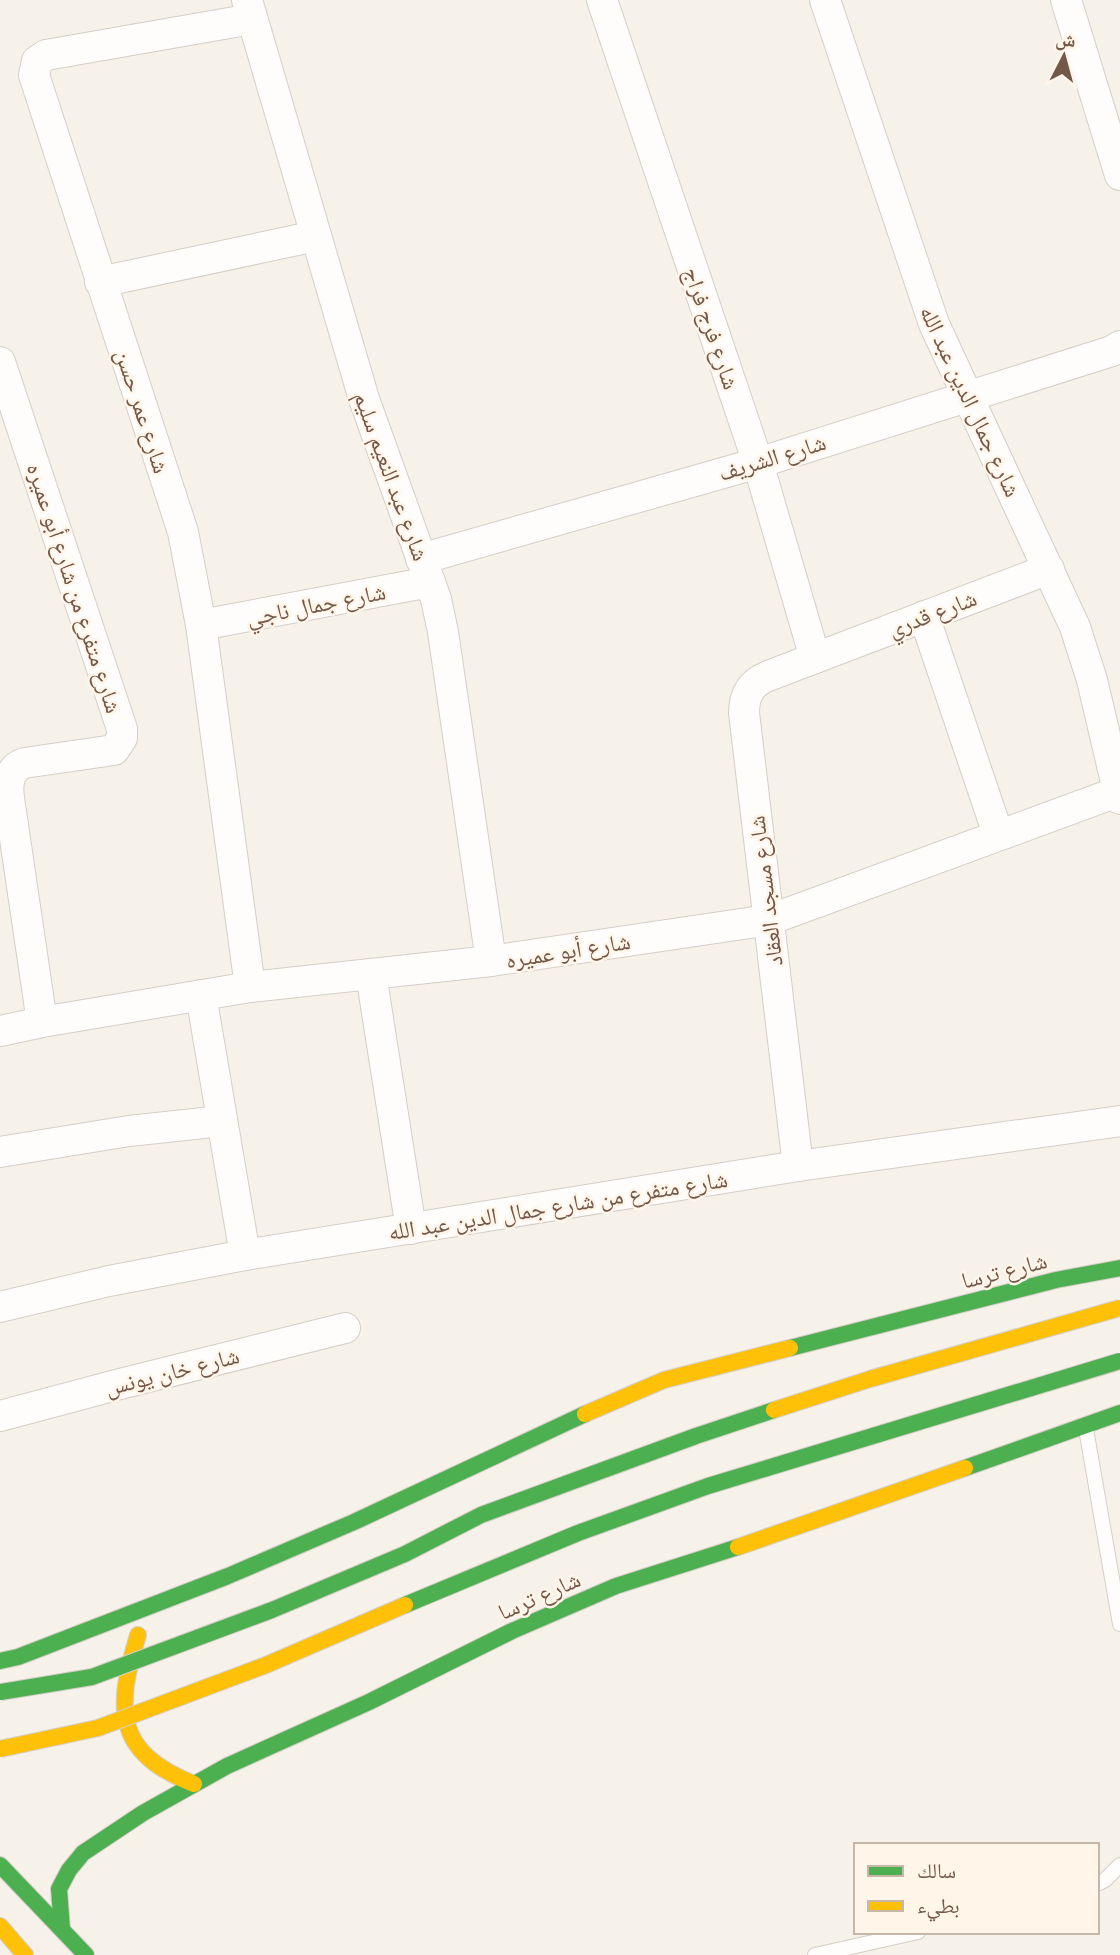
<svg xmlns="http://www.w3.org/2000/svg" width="1120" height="1955" font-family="'Public Sans','Noto Naskh Arabic',sans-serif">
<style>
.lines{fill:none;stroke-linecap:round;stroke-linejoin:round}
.lane-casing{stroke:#d5cec7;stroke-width:16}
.street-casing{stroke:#d5cec7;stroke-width:32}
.fast-casing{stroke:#d4cdc6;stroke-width:18}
.slow-casing{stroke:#d4cdc6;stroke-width:18}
.lane{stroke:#fefdfc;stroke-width:14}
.street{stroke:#fefdfc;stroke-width:30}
.fast{stroke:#4caf50;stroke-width:16}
.slow{stroke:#ffc107;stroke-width:16}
.fast-bridge-casing{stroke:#d4cdc6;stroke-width:18;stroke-linecap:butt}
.slow-bridge-casing{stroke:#d4cdc6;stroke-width:18;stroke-linecap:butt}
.fast-bridge{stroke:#4caf50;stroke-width:16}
.slow-bridge{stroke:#ffc107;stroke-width:16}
.labels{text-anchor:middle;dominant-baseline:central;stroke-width:5;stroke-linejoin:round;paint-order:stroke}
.street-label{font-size:23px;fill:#73584a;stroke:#fff6e9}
</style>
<rect width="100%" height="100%" fill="#f6f1e9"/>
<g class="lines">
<defs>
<g id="lane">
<path d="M 1086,1429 L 1120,1624"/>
<path d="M 1097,1884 L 1105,1880 L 1120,1865"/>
<path d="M 815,1955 L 918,1932"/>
</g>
<g id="street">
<path d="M 247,0 L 364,399 L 436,599 L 443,632 L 491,961"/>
<path d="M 602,0 L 758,463 L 815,658"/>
<path d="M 825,0 L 934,324 L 1075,627 L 1092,680 L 1120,799"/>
<path d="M 1066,0 L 1120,175"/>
<path d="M 100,282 L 316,236"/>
<path d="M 0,362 L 122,729 L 122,738 L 114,750 L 24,763 C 9,769 7,783 9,798 L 42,1022"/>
<path d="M 421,559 L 758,463 L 1112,351 L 1120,346"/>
<path d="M 924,616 L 998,834"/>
<path d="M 201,625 L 430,582"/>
<path d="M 371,974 L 411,1229"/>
<path d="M 250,987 L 201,625 L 183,532 L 34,75 L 37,61 L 46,55 L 252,19"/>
<path d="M 201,995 L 245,1255"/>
<path d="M 0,1031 L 42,1022 L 250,987 L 491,961 L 769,920 L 1120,791"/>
<path d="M 0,1152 L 129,1131 L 222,1121"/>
<path d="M 798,1166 L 744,713 C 744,694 751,683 768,676 L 1049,569"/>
<path d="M 0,1307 L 109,1281 L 245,1255 L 798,1166 L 1120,1121"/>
<path d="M 0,1416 L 120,1384 L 345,1328"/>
</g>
<g id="fast">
<path d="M 790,1348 L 1056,1280 L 1120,1268"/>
<path d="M 965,1468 L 1120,1413"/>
<path d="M 0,1661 L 18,1657 L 228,1576 L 354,1522 L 585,1414"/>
<path d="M 0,1865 L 86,1955"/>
<path d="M 62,1929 L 59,1889 L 69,1870 L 83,1853 L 143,1813 L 227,1766 L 369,1702 L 512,1631 L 616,1586 L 738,1547"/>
</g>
<g id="slow">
<path d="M 585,1414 L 664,1380 L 790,1348"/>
<path d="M 738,1547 L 965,1468"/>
<path d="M 138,1635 C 116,1708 113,1752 194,1784"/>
<path d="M 0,1926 L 25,1955"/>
</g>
</defs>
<use href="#lane" class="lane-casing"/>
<use href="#street" class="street-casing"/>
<use href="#fast" class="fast-casing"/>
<use href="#slow" class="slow-casing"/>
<use href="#lane" class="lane"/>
<use href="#street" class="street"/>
<use href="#fast" class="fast"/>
<use href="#slow" class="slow"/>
<defs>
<g id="fast-bridge">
<path d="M 405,1605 L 578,1533 L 708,1486 L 1120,1361"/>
<path d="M 0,1692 L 92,1677 L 272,1610 L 405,1554 L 481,1515 L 696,1436 L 774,1410"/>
</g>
<g id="slow-bridge">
<path d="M 774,1410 L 870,1379 L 1120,1308"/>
<path d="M 0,1749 L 98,1728 L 266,1665 L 405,1605"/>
</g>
</defs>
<use href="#fast-bridge" class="fast-bridge-casing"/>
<use href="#slow-bridge" class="slow-bridge-casing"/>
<use href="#fast-bridge" class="fast-bridge"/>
<use href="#slow-bridge" class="slow-bridge"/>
</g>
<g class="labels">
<g class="street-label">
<text transform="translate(712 328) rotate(71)">شارع فرج فراج</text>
<text transform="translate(971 401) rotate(65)">شارع جمال الدين عبد الله</text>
<text transform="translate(143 411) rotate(72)">شارع عمر حسن</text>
<text transform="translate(772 457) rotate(-17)">شارع الشريف</text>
<text transform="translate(392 476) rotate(70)">شارع عبد النعيم سليم</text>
<text transform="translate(75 588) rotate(72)">شارع متفرع من شارع أبو عميره</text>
<text transform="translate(316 604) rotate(-11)">شارع جمال ناجي</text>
<text transform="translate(932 613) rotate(-21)">شارع قدري</text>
<text transform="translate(765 891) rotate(-97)">شارع مسجد العقاد</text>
<text transform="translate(568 950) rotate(-9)">شارع أبو عميره</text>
<text transform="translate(558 1205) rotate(-9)">شارع متفرع من شارع جمال الدين عبد الله</text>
<text transform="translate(1004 1270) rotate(-14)">شارع ترسا</text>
<text transform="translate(172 1371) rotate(-14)">شارع خان يونس</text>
<text transform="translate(539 1595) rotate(-24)">شارع ترسا</text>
</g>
</g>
<rect x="854" y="1843" width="245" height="91" fill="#fff6e9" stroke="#c7b7a9" stroke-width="2"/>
<rect x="868" y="1866" width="35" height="10" fill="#4caf50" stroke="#c7b7a9" stroke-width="2"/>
<text x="917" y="1878" font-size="21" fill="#73584a">سالك</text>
<rect x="868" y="1901" width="35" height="10" fill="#ffc107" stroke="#c7b7a9" stroke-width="2"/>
<text x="917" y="1913" font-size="21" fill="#73584a">بطيء</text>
<g transform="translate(1064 56) rotate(6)" stroke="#fff6e9" stroke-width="5" paint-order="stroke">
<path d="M0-5L12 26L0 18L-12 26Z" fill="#73584a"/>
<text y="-10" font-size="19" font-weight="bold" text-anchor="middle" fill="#73584a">ش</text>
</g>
</svg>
